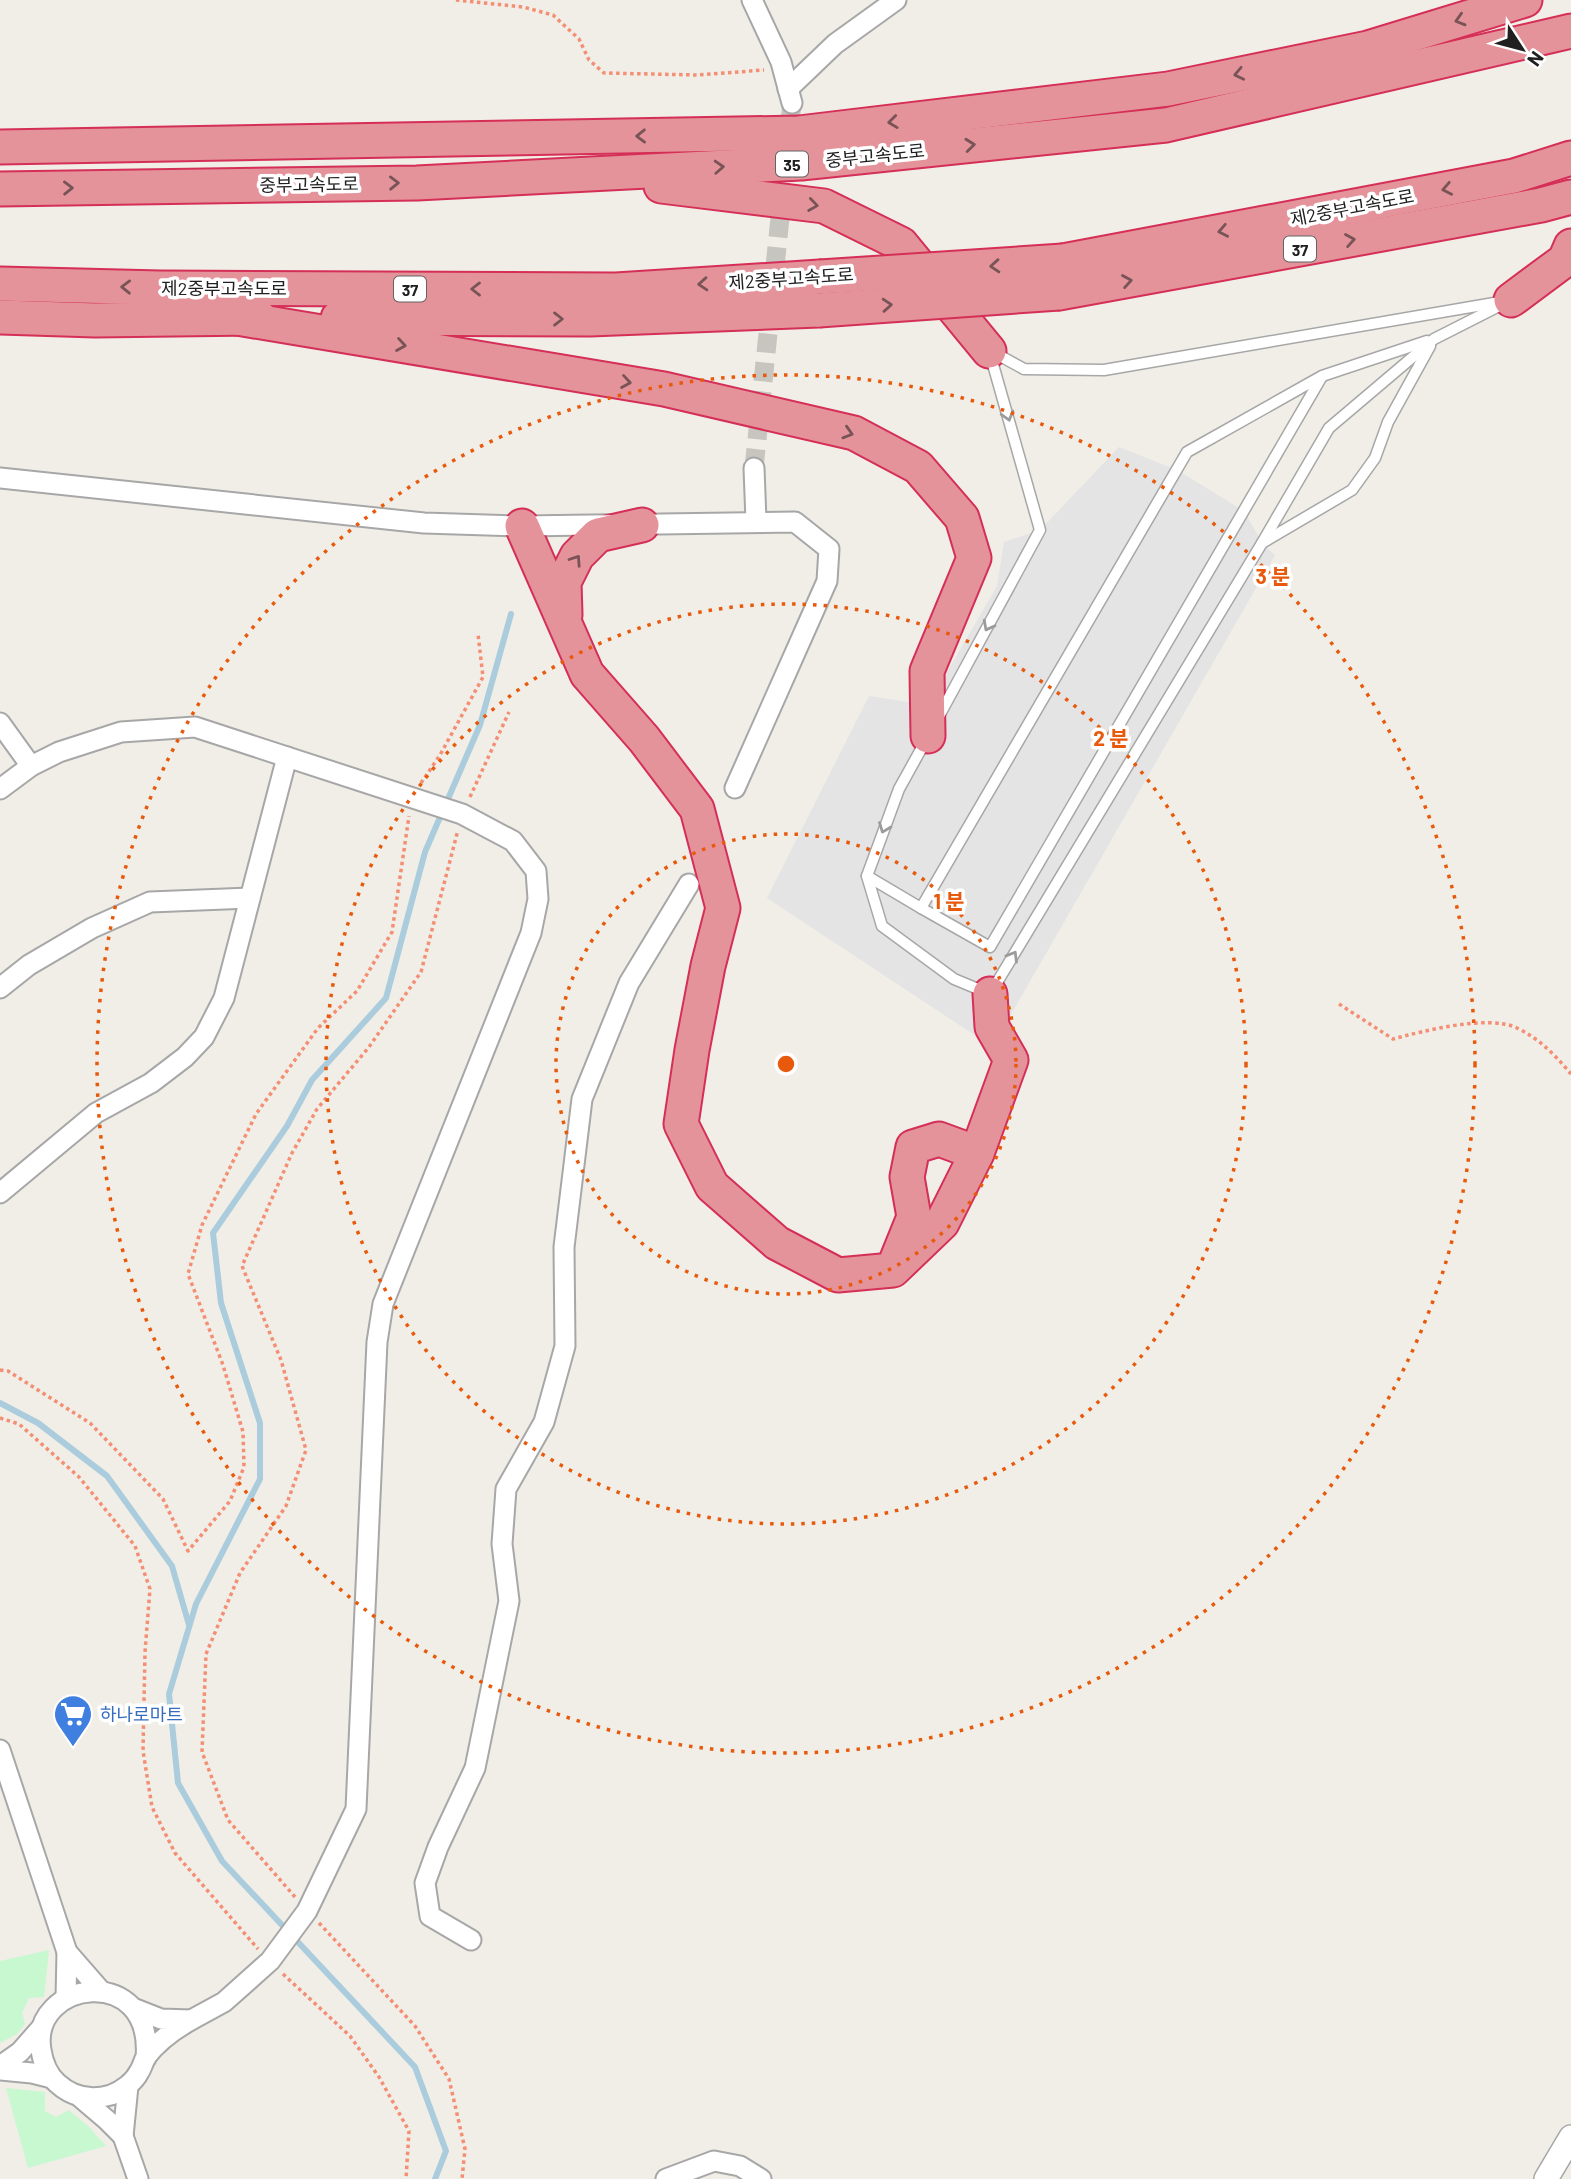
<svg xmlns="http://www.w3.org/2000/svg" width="1571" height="2179" font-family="Barlow,'Noto Sans KR',sans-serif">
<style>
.park{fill:#c7f8d0}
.parking{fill:#e4e4e4}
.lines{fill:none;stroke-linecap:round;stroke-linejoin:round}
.stream{stroke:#aaccdc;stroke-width:6}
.minor-tunnel{stroke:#c6c5bf;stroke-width:19;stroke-dasharray:19 10;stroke-linecap:butt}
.service-casing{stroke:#a7a7a7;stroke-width:13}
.minor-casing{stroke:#a7a7a7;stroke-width:23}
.tertiary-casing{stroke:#a7a7a7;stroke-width:26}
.motorway-casing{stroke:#d52e57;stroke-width:37}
.path{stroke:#f48e74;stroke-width:3.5;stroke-dasharray:3.5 3.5;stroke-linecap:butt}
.service{stroke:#fff;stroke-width:10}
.minor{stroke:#fff;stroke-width:19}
.tertiary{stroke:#fff;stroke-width:23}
.motorway{stroke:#e4939a;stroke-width:33}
.motorway-bridge-casing{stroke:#d52e57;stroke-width:37;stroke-linecap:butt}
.motorway-bridge{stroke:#e4939a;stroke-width:33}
.oneway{stroke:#785457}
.oneway2{stroke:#9b9b9b}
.ring{fill:none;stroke:#e8590c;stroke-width:3.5;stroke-dasharray:3.5 7}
.labels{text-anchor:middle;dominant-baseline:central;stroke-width:7;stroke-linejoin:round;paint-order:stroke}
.shield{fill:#fff;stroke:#636363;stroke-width:2}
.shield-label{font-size:16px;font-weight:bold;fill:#202020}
.street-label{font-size:18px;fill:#202020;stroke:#fff}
.shop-label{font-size:18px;fill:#366cbe;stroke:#fff;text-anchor:start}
.centre{fill:#e8590c;stroke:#fff;stroke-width:3.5}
.ring-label{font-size:21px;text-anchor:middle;font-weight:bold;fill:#e8590c;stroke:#fff;stroke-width:7;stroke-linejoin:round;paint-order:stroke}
</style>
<rect width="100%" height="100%" fill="#f0eee7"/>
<g class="park">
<path d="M 49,1950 L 44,1997 L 29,1998 L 22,2013 L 25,2024 L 17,2034 L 0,2043 L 0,1961 Z"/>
<path d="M 6,2088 L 45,2092 L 45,2111 L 56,2117 L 69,2110 L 89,2127 L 106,2146 L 28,2168 Z"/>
</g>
<path class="parking" d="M 1119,447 L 1177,470 L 1244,511 L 1262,543 L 1275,555 L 1009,1018 L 992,1027 L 979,1038 L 767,898 L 869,696 L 928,705 L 997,586 L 1004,542 L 1040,530 Z"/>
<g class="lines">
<g class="stream">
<path d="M 0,1403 L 38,1423 L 107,1476 L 172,1566 L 189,1625"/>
<path d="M 435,2179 L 446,2151 L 415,2067 L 222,1861 L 178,1783 L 169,1694 L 196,1604 L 260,1479 L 260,1423 L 221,1303 L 213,1233 L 287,1126 L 312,1080 L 386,998 L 425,852 L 480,725 L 511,614"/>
</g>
<path class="minor-tunnel" d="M 754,468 L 792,103"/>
<defs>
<g id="service">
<path d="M 993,352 L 1024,369 L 1104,370 L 1500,302"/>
<path d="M 1262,543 L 1352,490 L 1375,458 L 1388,422 L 1430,346"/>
<path d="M 939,716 L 1040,530 L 990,354"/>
<path d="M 925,742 L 899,789 L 867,876 L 882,926 L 954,979 L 990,994 L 1262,543 L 1329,428 L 1434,339 L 1507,302"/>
<path d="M 867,876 L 921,908 L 1187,452 L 1322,376 L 1427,341"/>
<path d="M 921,908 L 990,947 L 1321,378"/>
</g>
<g id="minor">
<path d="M 752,0 L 781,62 L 792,103"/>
<path d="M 788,89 L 835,44 L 896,0"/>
<path d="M 754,468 L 756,521"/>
<path d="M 0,478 L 424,523 L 522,526 L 795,522 L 829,549 L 827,581 L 735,788"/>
<path d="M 0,723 L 31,766"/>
<path d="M 0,789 L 31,766 L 59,752 L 121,732 L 195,727 L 462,814 L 513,841 L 536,871 L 538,899 L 531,933 L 383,1304 L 377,1342 L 356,1809 L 307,1911 L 270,1961 L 224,2002 L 191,2020"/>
<path d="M 0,988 L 29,965 L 92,928 L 150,902 L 250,898"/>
<path d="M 0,1193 L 96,1113 L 151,1083 L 185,1057 L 204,1037 L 224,998 L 287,757"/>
<path d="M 0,1750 L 67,1952"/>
<path d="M 471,1940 L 430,1916 L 425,1883 L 438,1847 L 475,1768 L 509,1601 L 502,1544 L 506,1489 L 544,1422 L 565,1346 L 564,1247 L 582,1099 L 629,983 L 689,884"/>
<path d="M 66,1998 L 67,1952 L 101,1991"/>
<path d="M 133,2008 L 161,2019 L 191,2020 C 175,2029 157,2042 146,2057 C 143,2062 142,2068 139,2072 C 134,2082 122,2091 111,2095 C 91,2101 72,2097 57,2083 C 47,2074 43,2063 41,2050 C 29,1980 154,1962 146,2058"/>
<path d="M 0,2066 L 20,2052 L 42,2027"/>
<path d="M 0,2070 L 32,2073 L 52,2078"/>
<path d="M 80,2097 L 107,2120 L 123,2136 L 128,2086"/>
<path d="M 123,2136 L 138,2179"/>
<path d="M 666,2179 L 714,2161 L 740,2166 L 761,2179"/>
</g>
<path id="tertiary" d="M 1546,2179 L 1571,2137"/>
<g id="motorway">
<path d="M 0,147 L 799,133 L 1168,89 L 1368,48 L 1525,0"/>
<path d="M 661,186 L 824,206 L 901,244 L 989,351"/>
<path d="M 0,189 L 417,183 L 801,163 L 1166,125 L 1571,31"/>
<path d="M 1063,261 L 1514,176 L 1571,158"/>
<path d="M 0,284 L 160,288 L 616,290 L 820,277"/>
<path d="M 1059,293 L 1541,205 L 1571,197"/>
<path d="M 1511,300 L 1565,260 L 1571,246"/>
<path d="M 0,317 L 95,320 L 260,318"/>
<path d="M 237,318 L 664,389 L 854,433 L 918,467 L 962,518 L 974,558 L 927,671 L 928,736"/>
<path d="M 338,318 L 590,319 L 819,310"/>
<path d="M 522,526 L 587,674 L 644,739 L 697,809 L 723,908 L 708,966 L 692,1050 L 681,1124 L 712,1186 L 777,1243 L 838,1275 L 893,1270 L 942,1223 L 977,1153 L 1011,1060 L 992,1027 L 990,994"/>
<path d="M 565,615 L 564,582 L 577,556 L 598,535 L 642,525"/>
<path d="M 897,1259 L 914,1217 L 907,1177 L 913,1147 L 939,1139 L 977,1153"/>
</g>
</defs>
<use href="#service" class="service-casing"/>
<use href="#minor" class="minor-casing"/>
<use href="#tertiary" class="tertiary-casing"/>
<use href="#motorway" class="motorway-casing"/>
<g class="path">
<path d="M 456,0 L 523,7 L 553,15 L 579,39 L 589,60 L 604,73 L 697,75 L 764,70"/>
<path d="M 421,783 L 440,755 L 483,677 L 478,634"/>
<path d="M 470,797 L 509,712"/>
<path d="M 1339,1004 L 1393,1039 C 1423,1031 1489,1014 1517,1028 C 1540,1039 1555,1055 1571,1074"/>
<path d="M 0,1370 L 8,1371 L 90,1423 L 163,1499 L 188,1551 L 230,1501 L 244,1467 L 243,1432 L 223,1365 L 188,1274 L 202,1225 L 256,1114 L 318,1028 L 357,991 L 392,932 L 409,816"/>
<path d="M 0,1418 L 19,1424 L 79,1477 L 135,1546 L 150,1589 L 145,1652 L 143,1751 L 152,1807 L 175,1853 L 258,1949"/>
<path d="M 295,1897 L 228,1820 L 202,1752 L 206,1654 L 240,1573 L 286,1506 L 306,1450 L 281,1360 L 242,1266 L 292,1153 L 317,1109 L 369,1047 L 421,972 L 458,830"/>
<path d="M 319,1923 L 415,2026 L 449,2079 L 465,2149 L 462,2179"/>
<path d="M 283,1974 L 350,2036 L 379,2077 L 409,2131 L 406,2179"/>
</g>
<use href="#service" class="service"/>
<use href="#minor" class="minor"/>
<use href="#tertiary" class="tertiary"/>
<use href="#motorway" class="motorway"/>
<defs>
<g id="motorway-bridge">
<path d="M 820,277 L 1063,261"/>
<path d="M 819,310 L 1059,293"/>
</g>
</defs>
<use href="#motorway-bridge" class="motorway-bridge-casing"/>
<use href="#motorway-bridge" class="motorway-bridge"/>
</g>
<defs><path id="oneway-chevron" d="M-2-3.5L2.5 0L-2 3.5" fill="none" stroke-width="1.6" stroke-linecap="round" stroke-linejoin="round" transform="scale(1.75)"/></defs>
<g class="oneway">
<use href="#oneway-chevron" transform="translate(1460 20) rotate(163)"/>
<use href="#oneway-chevron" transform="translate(1239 74) rotate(168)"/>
<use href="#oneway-chevron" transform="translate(893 122) rotate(173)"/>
<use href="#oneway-chevron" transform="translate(641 136) rotate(179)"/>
<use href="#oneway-chevron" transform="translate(970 145) rotate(-6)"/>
<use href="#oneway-chevron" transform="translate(719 167) rotate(-3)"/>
<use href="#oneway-chevron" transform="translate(394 183) rotate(-1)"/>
<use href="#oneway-chevron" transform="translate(68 188) rotate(-1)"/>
<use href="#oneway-chevron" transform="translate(1447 189) rotate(169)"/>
<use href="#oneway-chevron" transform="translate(813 205) rotate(8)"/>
<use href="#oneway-chevron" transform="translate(1223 231) rotate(169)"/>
<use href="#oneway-chevron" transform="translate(1350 240) rotate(-10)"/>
<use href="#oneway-chevron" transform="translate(995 266) rotate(176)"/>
<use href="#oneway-chevron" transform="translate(1127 281) rotate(-10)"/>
<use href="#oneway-chevron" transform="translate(703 284) rotate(176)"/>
<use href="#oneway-chevron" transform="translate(126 287) rotate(-179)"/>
<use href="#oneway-chevron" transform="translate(476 289) rotate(-180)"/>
<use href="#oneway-chevron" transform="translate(887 305) rotate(-4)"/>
<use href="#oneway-chevron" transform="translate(558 319)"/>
<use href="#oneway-chevron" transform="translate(401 345) rotate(9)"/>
<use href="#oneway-chevron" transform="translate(626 382) rotate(9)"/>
<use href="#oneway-chevron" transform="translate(848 433) rotate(17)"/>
<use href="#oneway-chevron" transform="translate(576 560) rotate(-56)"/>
</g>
<g class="oneway2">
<use href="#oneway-chevron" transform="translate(1008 416) rotate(74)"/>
<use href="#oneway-chevron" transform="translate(988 626) rotate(118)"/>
<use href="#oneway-chevron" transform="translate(884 828) rotate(111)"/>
<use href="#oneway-chevron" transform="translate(1013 956) rotate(-59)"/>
</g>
<g class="ring">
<circle cx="786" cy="1064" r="230"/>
<circle cx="786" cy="1064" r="460"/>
<circle cx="786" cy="1064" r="689"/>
</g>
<defs>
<symbol id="supermarket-pin" viewBox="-11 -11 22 30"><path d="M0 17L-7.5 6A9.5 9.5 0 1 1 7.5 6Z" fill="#3f7fe0" stroke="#fff"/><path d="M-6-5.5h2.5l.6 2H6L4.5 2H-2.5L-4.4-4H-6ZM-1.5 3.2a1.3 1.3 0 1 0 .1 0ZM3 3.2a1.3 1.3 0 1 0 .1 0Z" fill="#fff"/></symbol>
</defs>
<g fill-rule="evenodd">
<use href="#supermarket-pin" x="51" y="1692" width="44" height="60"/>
</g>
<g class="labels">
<g class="shield">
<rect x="776" y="151.5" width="32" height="25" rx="5"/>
<rect x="1284" y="236.5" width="32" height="25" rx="5"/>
<rect x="394" y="276.5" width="32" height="25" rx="5"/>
</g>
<g class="shield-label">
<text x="792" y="164">35</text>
<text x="1300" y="249">37</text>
<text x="410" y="289">37</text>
</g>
<g class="street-label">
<text transform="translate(875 155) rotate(-6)">중부고속도로</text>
<text transform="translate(309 184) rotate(-1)">중부고속도로</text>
<text transform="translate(1352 207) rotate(-11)">제2중부고속도로</text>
<text transform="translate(791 278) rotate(-4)">제2중부고속도로</text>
<text x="224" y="288">제2중부고속도로</text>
</g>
<g class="shop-label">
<text x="100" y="1714">하나로마트</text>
</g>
</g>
<circle cx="786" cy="1064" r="10" class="centre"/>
<g class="ring-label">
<text x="1273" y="584">3 분</text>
<text x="1111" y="746">2 분</text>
<text x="949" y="909">1 분</text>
</g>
<g transform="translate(1522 49) rotate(126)" stroke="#ffffff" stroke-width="5" paint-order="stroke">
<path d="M0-5L12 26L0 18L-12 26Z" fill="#202020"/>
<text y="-10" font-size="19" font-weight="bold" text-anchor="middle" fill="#202020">N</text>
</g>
</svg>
